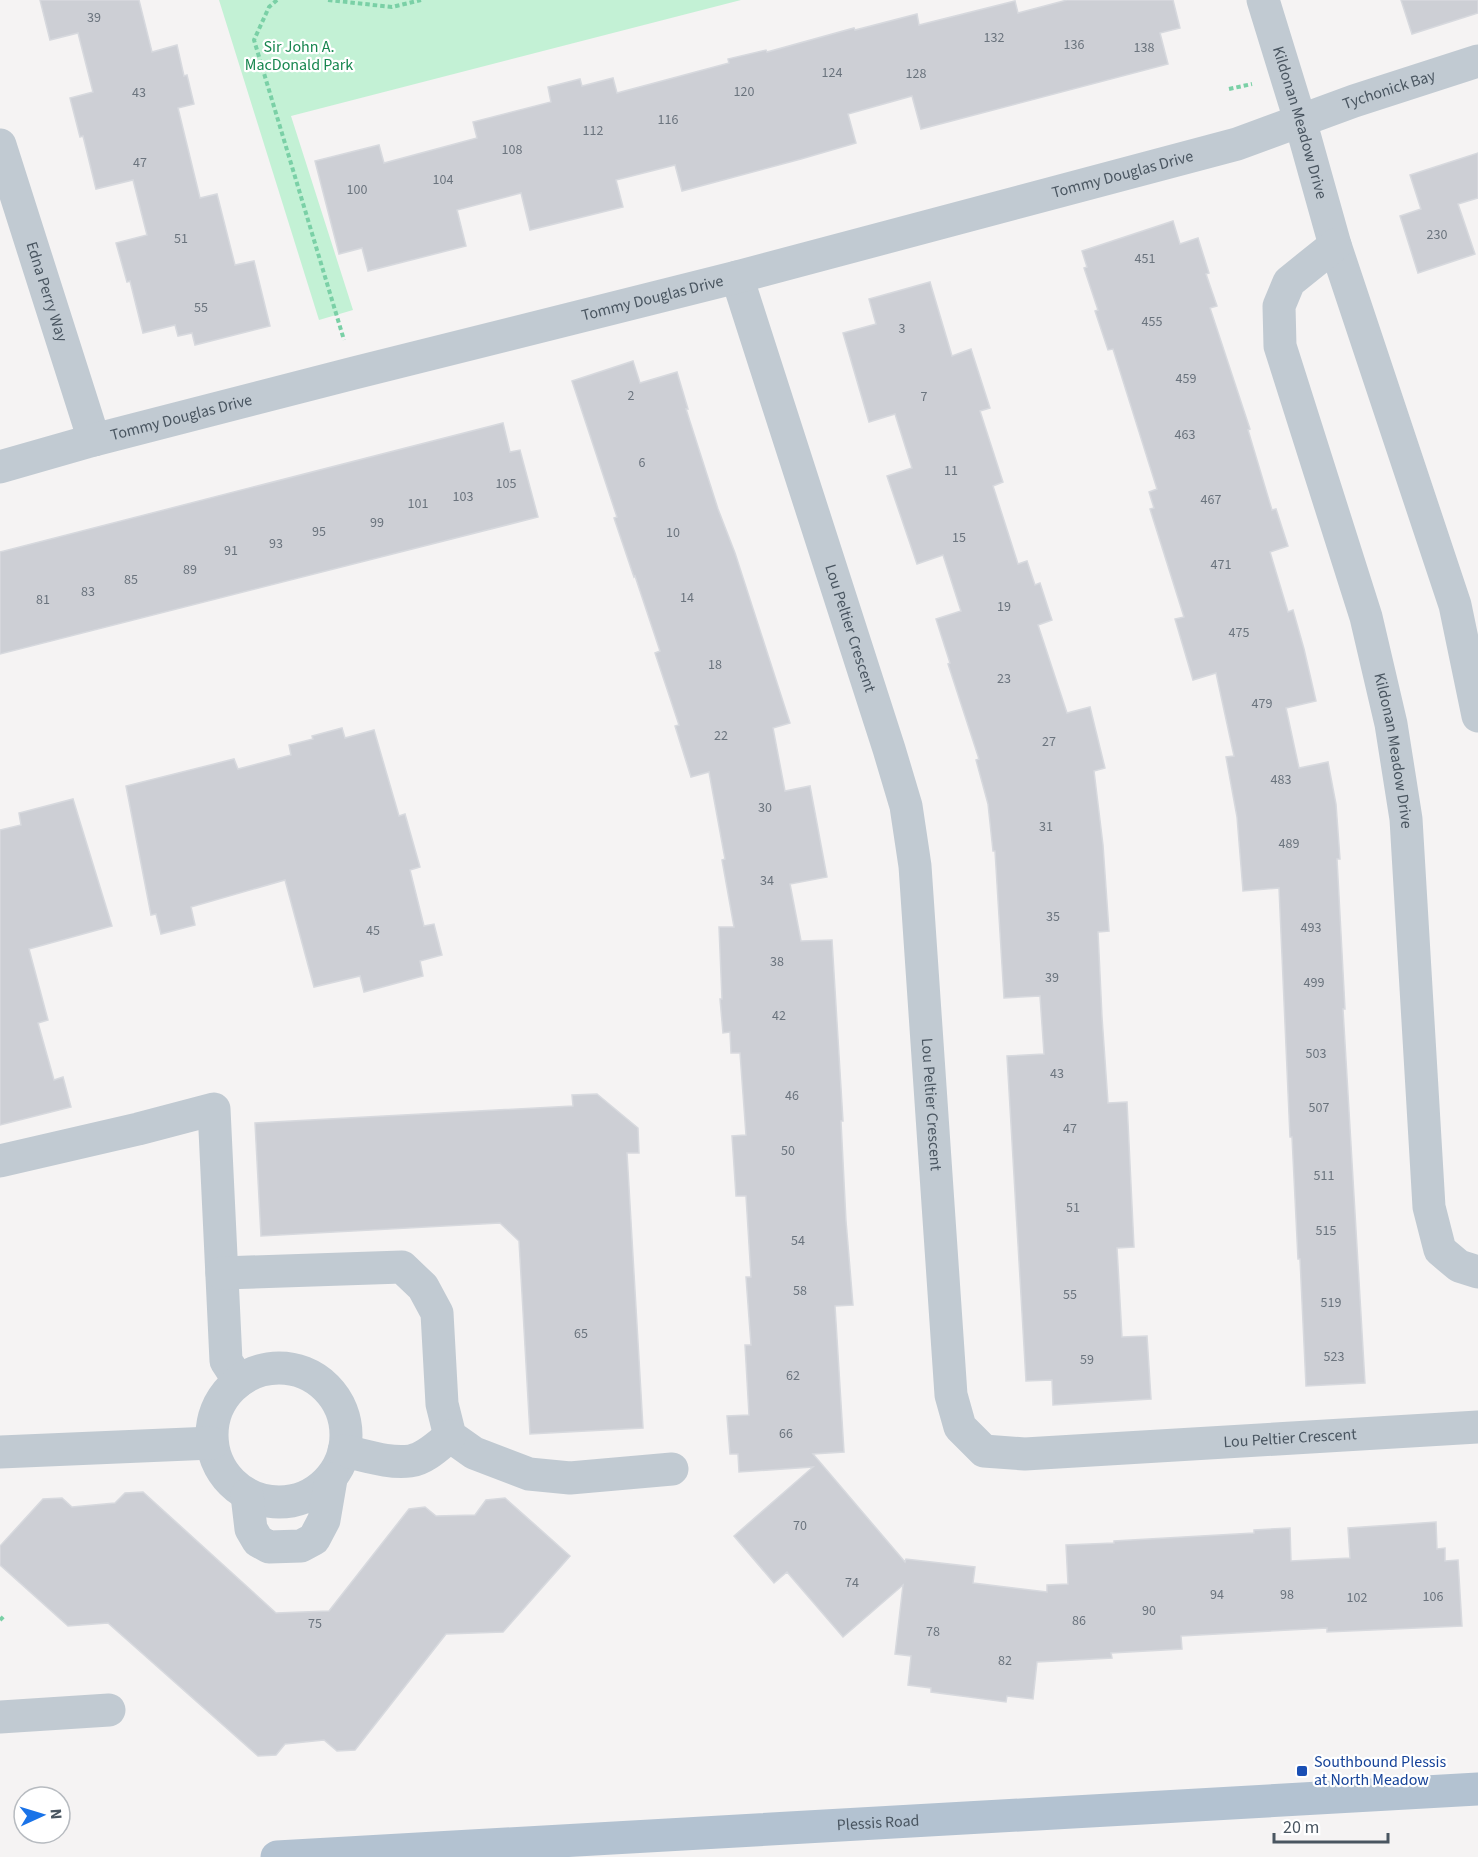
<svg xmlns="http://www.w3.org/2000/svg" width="1478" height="1857" font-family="'Source Sans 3',sans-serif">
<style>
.green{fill:#c3f1d5}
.building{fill:#cdcfd5;stroke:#d7d9de;stroke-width:1.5}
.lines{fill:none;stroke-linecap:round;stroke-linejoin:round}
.path{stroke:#7ad0a6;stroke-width:4;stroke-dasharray:4.5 3;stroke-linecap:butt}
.minor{stroke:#c1cad2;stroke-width:33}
.major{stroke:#b3c2d1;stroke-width:33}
.transit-dot{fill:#1a4fb4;stroke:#fff;stroke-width:2}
.labels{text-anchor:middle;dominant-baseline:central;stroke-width:4.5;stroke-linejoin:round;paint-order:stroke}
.number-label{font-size:14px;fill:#6b747e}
.park-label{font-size:16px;fill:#17864f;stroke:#fff}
.street-label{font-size:16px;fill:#4a5661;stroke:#fff}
.transit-label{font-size:16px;fill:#164399;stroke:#fff;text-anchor:start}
</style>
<rect width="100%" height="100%" fill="#f5f3f3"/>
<path class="green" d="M 219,0 L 741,0 L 291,116 L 353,310 L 319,320 Z"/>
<g class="building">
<path d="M 40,0 L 139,0 L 152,52 L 177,45 L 184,76 L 187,75 L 194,104 L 178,108 L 200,198 L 217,194 L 235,265 L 254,261 L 270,326 L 195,345 L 192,333 L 178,336 L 175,325 L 143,333 L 130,281 L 127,282 L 116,243 L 147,235 L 133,180 L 96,189 L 83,136 L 80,137 L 70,98 L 93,92 L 78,33 L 50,40 Z"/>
<path d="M 1067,0 L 1173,0 L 1180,28 L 1160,33 L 1168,64 L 921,129 L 912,96 L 848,114 L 856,143 L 801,159 L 682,191 L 675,165 L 616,180 L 623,207 L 530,230 L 521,193 L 457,210 L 466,246 L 368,271 L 362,248 L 339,254 L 315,161 L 379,145 L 384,163 L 477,138 L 473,122 L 551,102 L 548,87 L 580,79 L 582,86 L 613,78 L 617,93 L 729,63 L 728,59 L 766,50 L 767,52 L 854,28 L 855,30 L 917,14 L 919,25 L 1015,1 L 1018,13 Z"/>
<path d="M 1401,0 L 1478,0 L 1478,13 L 1412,34 Z"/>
<path d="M 1478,153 L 1478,198 L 1458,204 L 1475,254 L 1418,273 L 1400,216 L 1421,209 L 1410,175 Z"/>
<path d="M 1173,221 L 1180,244 L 1198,238 L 1209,273 L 1206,274 L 1217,306 L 1210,308 L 1250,429 L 1248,430 L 1272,510 L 1276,509 L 1288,546 L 1270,552 L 1288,612 L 1293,610 L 1304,649 L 1316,701 L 1286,708 L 1299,768 L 1328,762 L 1336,804 L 1340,859 L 1337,859 L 1345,1009 L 1343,1009 L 1365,1383 L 1306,1386 L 1300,1259 L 1298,1259 L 1292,1137 L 1290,1137 L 1279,888 L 1243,891 L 1237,817 L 1226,757 L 1234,756 L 1216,673 L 1193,680 L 1175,619 L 1184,617 L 1150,509 L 1154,508 L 1149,492 L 1157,489 L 1113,349 L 1108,350 L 1095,311 L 1098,310 L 1084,268 L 1087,267 L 1082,251 Z"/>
<path d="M 930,282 L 952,356 L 971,349 L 990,408 L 980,411 L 1003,482 L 993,486 L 1018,564 L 1027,561 L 1035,585 L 1040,583 L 1052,620 L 1038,625 L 1067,713 L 1090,707 L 1105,768 L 1094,771 L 1103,845 L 1109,931 L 1098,932 L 1102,1017 L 1108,1103 L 1127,1102 L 1134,1247 L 1117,1248 L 1122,1337 L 1147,1336 L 1151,1399 L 1053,1405 L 1052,1380 L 1026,1381 L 1007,1056 L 1044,1054 L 1040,996 L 1004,998 L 995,851 L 993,851 L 988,804 L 976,760 L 979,759 L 948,664 L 950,663 L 936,619 L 961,611 L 943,555 L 917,564 L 887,476 L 912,468 L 895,414 L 869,422 L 843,333 L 876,324 L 869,299 Z"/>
<path d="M 633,361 L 640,383 L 677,372 L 688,409 L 686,409 L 718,509 L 735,553 L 790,723 L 773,728 L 785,791 L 810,786 L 827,877 L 790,884 L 801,941 L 832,940 L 843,1121 L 841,1121 L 846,1221 L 853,1305 L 835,1306 L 844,1452 L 813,1454 L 905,1562 L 906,1559 L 975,1567 L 973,1583 L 1047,1592 L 1047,1585 L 1068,1584 L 1066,1545 L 1114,1543 L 1114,1541 L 1254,1533 L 1254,1530 L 1290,1528 L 1291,1561 L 1350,1558 L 1348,1528 L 1436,1522 L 1437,1549 L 1445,1548 L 1445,1561 L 1458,1560 L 1462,1626 L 1327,1632 L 1327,1628 L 1181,1636 L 1182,1649 L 1111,1653 L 1112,1658 L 1037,1662 L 1033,1699 L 1007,1696 L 1006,1702 L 969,1697 L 931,1692 L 931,1688 L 908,1685 L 911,1656 L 895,1654 L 903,1585 L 843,1637 L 787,1572 L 774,1583 L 734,1536 L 813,1467 L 739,1472 L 738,1454 L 730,1454 L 727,1416 L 749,1415 L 745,1345 L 751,1345 L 746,1277 L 751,1277 L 746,1196 L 736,1196 L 732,1136 L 746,1135 L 740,1053 L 731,1053 L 730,1032 L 723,1033 L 720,999 L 722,999 L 719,927 L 734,927 L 722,860 L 725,859 L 709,772 L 691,777 L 675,726 L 679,725 L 655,653 L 660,651 L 635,576 L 634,577 L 614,518 L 617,517 L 572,381 Z"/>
<path d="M 503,423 L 510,452 L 520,450 L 538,517 L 0,654 L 0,552 Z"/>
<path d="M 342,728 L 345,738 L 374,730 L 399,816 L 405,814 L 420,867 L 410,870 L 424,926 L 434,924 L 442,955 L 420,961 L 423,976 L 364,992 L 360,976 L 314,987 L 285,880 L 191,907 L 195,925 L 161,934 L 156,914 L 151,915 L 126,786 L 234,759 L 238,769 L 291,755 L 289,745 L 313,739 L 312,736 Z"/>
<path d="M 73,799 L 112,926 L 29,949 L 48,1020 L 38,1023 L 54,1080 L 63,1077 L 71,1107 L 0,1125 L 0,830 L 21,825 L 19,813 Z"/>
<path d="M 597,1094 L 638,1128 L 639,1153 L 627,1153 L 643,1428 L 530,1434 L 519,1241 L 500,1223 L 261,1236 L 255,1123 L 573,1106 L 572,1095 Z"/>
<path d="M 143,1492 L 276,1613 L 329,1611 L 409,1509 L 425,1507 L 436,1516 L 475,1515 L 486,1500 L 505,1498 L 570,1556 L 503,1632 L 446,1634 L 355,1750 L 337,1751 L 324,1740 L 285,1744 L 276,1755 L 258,1756 L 108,1623 L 68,1626 L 0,1565 L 0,1546 L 43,1499 L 62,1498 L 72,1507 L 115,1503 L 125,1493 Z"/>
</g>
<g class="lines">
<g class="path">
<path d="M 277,0 L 269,7 L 254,40 L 344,340"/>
<path d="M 328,0 L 392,7 L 421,0"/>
<path d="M 1229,89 L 1252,84"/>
<path d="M 0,1620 L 5,1615"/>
</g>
<g class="minor">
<path id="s1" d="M 1263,0 L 1300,120 L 1335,245 L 1455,605 L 1478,716"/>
<path id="s2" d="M 0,145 L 94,440"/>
<path id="s3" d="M 1335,245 L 1289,282 L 1279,306 L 1280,346 L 1366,617 L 1391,724 L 1406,819 L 1429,1207 L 1440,1250 L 1459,1266 L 1478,1272"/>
<path id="s4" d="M 737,277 L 889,749 L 906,806 L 915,866 L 951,1395 L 960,1427 L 984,1451 L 1025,1454 L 1478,1427"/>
<path id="s5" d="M 0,467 L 94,440 L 354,373 L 737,277 L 1237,144 L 1354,101 L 1478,61"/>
<path d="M 0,1161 L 138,1129 L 214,1109 L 226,1361 L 239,1381"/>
<path d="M 222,1273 L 402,1267 L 423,1287 L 437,1313 L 442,1404 L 450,1436 L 474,1453 L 529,1474 L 570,1478 L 672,1469"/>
<circle cx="279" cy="1435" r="67"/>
<path d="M 344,1451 C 364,1455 389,1464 410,1461 C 425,1459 439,1445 450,1436"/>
<path d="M 0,1452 L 212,1443"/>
<path d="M 247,1495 L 251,1529 L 258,1541 L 269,1547 L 301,1546 L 314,1539 L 324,1520 L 331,1479"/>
<path d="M 0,1717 L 109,1710"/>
</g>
<path class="major" id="s6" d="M 277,1857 L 1478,1789"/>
</g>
<rect class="transit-dot" x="1296" y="1765" width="12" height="12" rx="3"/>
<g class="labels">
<g class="number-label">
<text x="94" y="18">39</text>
<text x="994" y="38">132</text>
<text x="1074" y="45">136</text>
<text x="1144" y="48">138</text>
<text x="832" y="73">124</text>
<text x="916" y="74">128</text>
<text x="744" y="92">120</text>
<text x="139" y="93">43</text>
<text x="668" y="120">116</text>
<text x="593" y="131">112</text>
<text x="512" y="150">108</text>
<text x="140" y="163">47</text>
<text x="443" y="180">104</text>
<text x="357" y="190">100</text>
<text x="1437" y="235">230</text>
<text x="181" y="239">51</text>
<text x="1145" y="259">451</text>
<text x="201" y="308">55</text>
<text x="1152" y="322">455</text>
<text x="902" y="329">3</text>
<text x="1186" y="379">459</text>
<text x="631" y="396">2</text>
<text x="924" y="397">7</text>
<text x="1185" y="435">463</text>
<text x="642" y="463">6</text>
<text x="951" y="471">11</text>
<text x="506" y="484">105</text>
<text x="463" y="497">103</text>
<text x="1211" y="500">467</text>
<text x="418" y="504">101</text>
<text x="377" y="523">99</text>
<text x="319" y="532">95</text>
<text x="673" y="533">10</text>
<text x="959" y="538">15</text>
<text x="276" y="544">93</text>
<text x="231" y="551">91</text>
<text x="1221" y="565">471</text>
<text x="190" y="570">89</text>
<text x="131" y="580">85</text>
<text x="88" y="592">83</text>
<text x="687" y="598">14</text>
<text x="43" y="600">81</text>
<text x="1004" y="607">19</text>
<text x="1239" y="633">475</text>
<text x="715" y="665">18</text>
<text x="1004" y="679">23</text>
<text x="1262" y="704">479</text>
<text x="721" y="736">22</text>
<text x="1049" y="742">27</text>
<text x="1281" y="780">483</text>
<text x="765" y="808">30</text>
<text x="1046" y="827">31</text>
<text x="1289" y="844">489</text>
<text x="767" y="881">34</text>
<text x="1053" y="917">35</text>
<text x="1311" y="928">493</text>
<text x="373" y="931">45</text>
<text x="777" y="962">38</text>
<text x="1052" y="978">39</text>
<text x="1314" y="983">499</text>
<text x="779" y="1016">42</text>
<text x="1316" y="1054">503</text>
<text x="1057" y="1074">43</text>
<text x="792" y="1096">46</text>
<text x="1319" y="1108">507</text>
<text x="1070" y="1129">47</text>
<text x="788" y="1151">50</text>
<text x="1324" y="1176">511</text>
<text x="1073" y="1208">51</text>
<text x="1326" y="1231">515</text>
<text x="798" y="1241">54</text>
<text x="800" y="1291">58</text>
<text x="1070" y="1295">55</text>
<text x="1331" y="1303">519</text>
<text x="581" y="1334">65</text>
<text x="1334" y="1357">523</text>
<text x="1087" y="1360">59</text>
<text x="793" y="1376">62</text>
<text x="786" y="1434">66</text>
<text x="800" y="1526">70</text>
<text x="852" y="1583">74</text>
<text x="1217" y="1595">94</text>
<text x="1287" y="1595">98</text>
<text x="1433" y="1597">106</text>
<text x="1357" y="1598">102</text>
<text x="1149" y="1611">90</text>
<text x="1079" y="1621">86</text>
<text x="315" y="1624">75</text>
<text x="933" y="1632">78</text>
<text x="1005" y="1661">82</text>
</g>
<g class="park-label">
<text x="299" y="47">Sir John A.<tspan x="299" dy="18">MacDonald Park</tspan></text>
</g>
<g class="street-label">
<text stroke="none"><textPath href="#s5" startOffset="1440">Tychonick Bay</textPath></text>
<text stroke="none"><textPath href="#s1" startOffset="128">Kildonan Meadow Drive</textPath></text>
<text stroke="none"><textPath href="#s5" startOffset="1160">Tommy Douglas Drive</textPath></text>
<text stroke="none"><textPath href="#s2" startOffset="154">Edna Perry Way</textPath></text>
<text stroke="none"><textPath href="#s5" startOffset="674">Tommy Douglas Drive</textPath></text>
<text stroke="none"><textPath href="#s5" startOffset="188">Tommy Douglas Drive</textPath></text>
<text stroke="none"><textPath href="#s4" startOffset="369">Lou Peltier Crescent</textPath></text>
<text stroke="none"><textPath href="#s3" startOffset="546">Kildonan Meadow Drive</textPath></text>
<text stroke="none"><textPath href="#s4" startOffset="855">Lou Peltier Crescent</textPath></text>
<text stroke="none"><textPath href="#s4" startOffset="1520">Lou Peltier Crescent</textPath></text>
<text stroke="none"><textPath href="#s6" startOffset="602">Plessis Road</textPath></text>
</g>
<g class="transit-label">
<text x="1314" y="1762">Southbound Plessis<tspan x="1314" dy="18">at North Meadow</tspan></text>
</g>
</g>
<g transform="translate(42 1815) rotate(86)"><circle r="28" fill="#ffffff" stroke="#b7bbc0" stroke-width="1.5"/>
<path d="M0-4.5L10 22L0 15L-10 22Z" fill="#1a73e8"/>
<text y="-9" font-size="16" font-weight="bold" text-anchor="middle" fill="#4a5661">N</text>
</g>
<path d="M1274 1833v9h114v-9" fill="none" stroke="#4a5661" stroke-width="3"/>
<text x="1283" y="1833" font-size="18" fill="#4a5661" stroke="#ffffff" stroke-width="4.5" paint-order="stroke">20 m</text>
</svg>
